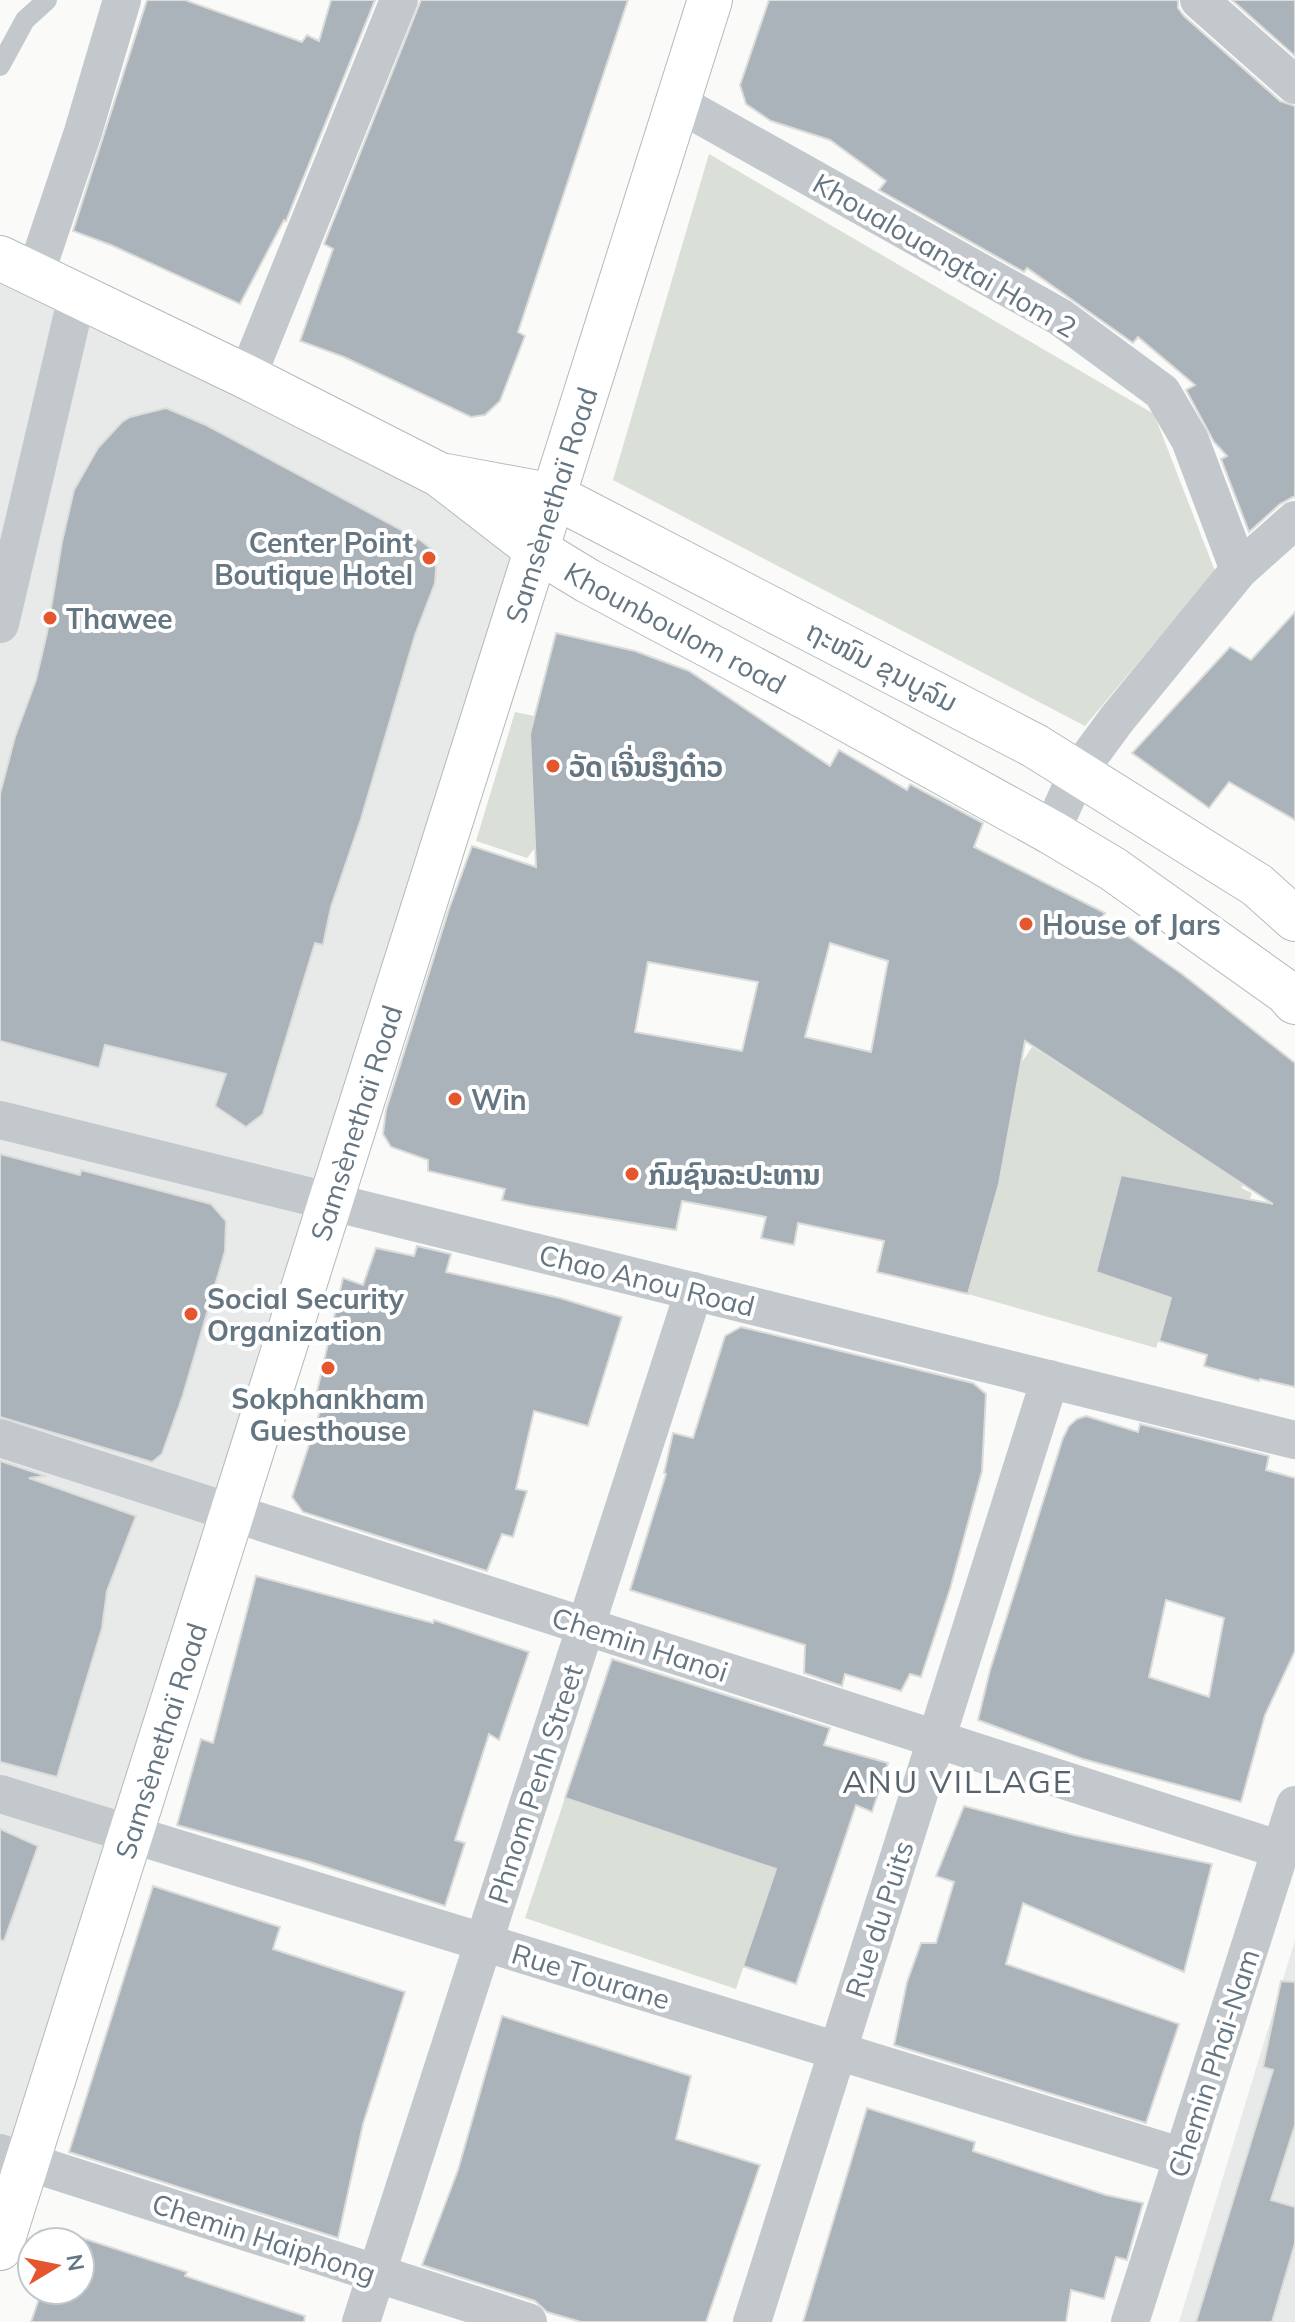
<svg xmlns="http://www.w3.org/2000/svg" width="1295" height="2322" font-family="Mulish,'Noto Sans Lao',sans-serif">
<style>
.built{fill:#e8e9e9}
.green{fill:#dadfd7}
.building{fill:#aab3b9;stroke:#dcdcda;stroke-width:2;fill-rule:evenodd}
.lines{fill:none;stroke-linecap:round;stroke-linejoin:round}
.secondary-casing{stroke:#b3babf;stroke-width:46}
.highway-casing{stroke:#b4b9bd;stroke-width:46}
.lane{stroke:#c3c8cc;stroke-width:20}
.street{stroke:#c3c8cc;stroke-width:38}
.secondary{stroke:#fff;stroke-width:44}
.highway{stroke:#fff;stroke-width:44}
.poi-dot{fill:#e4572e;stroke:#fff;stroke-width:3}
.labels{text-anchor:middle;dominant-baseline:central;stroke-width:8;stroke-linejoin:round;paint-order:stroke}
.street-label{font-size:28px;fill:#657683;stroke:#fff}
.poi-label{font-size:28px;font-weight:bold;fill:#657683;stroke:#fff;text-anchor:start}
.quarter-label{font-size:32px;letter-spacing:2px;fill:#57646e;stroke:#fff}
</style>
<rect width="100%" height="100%" fill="#fafaf8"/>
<g class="built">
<path d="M 0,258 L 247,377 L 554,496 L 0,2204 Z"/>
<path d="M 1295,1940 L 1295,2322 L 1179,2322 Z"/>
</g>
<g class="green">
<path d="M 709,154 L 1154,414 L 1215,571 L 1085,726 L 613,480 Z"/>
<path d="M 515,712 L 598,729 L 530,733 L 538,844 L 527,858 L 476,841 Z"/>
<path d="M 1032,1047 L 1198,1155 L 1247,1180 L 1241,1188 L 1252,1193 L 1246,1210 L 1149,1226 L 1157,1182 L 1121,1175 L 1096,1272 L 1130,1284 L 1135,1265 L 1177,1278 L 1156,1348 L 968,1294 L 999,1184 L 1020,1065 Z"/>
<path d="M 565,1798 L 728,1853 L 782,1852 L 736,1989 L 525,1918 Z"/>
</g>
<g class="building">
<path d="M 147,0 L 185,0 L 302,42 L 307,35 L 319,41 L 331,0 L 375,0 L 286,221 L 284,220 L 240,304 L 111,245 L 73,231 Z"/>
<path d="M 421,0 L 628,0 L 518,332 L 525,336 L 500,401 L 485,415 L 471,417 L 344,357 L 300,341 L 333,249 L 324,244 Z"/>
<path d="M 769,0 L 1178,0 L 1178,8 L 1184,16 L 1280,101 L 1295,106 L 1295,496 L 1280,504 L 1249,532 L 1221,459 L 1227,456 L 1214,442 L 1186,390 L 1195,385 L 1138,337 L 1133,343 L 1027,268 L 1024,272 L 879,190 L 886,181 L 830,140 L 771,121 L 746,104 L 740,85 Z"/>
<path d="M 1232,0 L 1295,0 L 1295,56 Z"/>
<path d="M 166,408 L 206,425 L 420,540 L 434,551 L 436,569 L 435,583 L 415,635 L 361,819 L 331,907 L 323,945 L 315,943 L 263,1114 L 246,1127 L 215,1106 L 226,1074 L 105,1045 L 99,1068 L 0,1041 L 0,794 L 15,737 L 36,680 L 47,633 L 62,542 L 74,490 L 98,448 L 122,422 L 130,417 Z"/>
<path d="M 1295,612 L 1295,820 L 1229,782 L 1209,808 L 1132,753 L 1230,647 L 1251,660 Z"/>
<path d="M 556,633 L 635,651 L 689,671 L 830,766 L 839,750 L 907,790 L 910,784 L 983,823 L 974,847 L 1105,913 L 1102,918 L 1182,974 L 1295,1063 L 1295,1387 L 1260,1379 L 1259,1381 L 1204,1366 L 1207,1355 L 1159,1341 L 1171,1298 L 1096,1272 L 1121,1175 L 1273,1204 L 1025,1041 L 999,1184 L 968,1294 L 877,1272 L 884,1241 L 798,1223 L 794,1245 L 761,1238 L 766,1217 L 682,1201 L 676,1230 L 530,1206 L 502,1200 L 505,1189 L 428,1171 L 428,1160 L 391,1147 L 383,1134 L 386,1110 L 449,909 L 472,846 L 536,867 L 530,734 ZM 830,943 L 888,961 L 871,1052 L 805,1037 ZM 648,962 L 758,982 L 742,1051 L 635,1032 Z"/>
<path d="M 0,1154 L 80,1175 L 81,1170 L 211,1204 L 226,1221 L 225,1251 L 183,1395 L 162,1454 L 152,1462 L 0,1417 Z"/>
<path d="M 417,1246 L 451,1254 L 446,1272 L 560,1298 L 622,1317 L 588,1426 L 534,1411 L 516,1489 L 527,1491 L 513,1537 L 502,1534 L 487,1571 L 303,1512 L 292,1497 L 324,1399 L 316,1396 L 343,1278 L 363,1285 L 376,1248 L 414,1256 Z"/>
<path d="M 741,1327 L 973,1383 L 986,1394 L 982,1471 L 950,1589 L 921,1677 L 910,1674 L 901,1691 L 845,1674 L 842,1686 L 804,1673 L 805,1645 L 630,1590 L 666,1474 L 664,1473 L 673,1433 L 693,1438 L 725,1336 Z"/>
<path d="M 1086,1416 L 1138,1432 L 1140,1424 L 1269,1456 L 1266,1470 L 1295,1478 L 1295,1651 L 1265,1715 L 1241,1802 L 1083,1759 L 978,1720 L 990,1670 L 1063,1438 L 1069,1426 L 1077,1419 ZM 1166,1600 L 1224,1618 L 1209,1697 L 1149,1677 Z"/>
<path d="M 0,1461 L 46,1476 L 29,1478 L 136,1516 L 107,1591 L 102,1628 L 57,1777 L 0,1762 Z"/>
<path d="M 256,1576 L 433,1623 L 434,1620 L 529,1652 L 499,1740 L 489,1734 L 455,1840 L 465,1843 L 445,1906 L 310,1862 L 177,1825 L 201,1739 L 213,1743 Z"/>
<path d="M 612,1659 L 830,1728 L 824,1745 L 888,1763 L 872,1812 L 856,1805 L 796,1984 L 743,1966 L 776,1869 L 565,1798 Z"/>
<path d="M 964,1806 L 1074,1835 L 1212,1864 L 1184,1972 L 1023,1903 L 1006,1964 L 1179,2024 L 1146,2123 L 894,2045 L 907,1982 L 921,1943 L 936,1943 L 954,1882 L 936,1876 Z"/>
<path d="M 0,1829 L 38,1846 L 4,1941 L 0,1940 Z"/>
<path d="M 153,1886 L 280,1927 L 273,1949 L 405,1992 L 363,2124 L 338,2238 L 69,2152 Z"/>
<path d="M 1281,1981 L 1295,1982 L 1295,2125 L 1271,2200 L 1295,2207 L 1295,2243 L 1272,2322 L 1196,2322 L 1273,2070 L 1263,2067 Z"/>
<path d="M 502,2016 L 691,2076 L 676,2139 L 760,2165 L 706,2322 L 581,2322 L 547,2312 L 535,2301 L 422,2265 L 458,2170 Z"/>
<path d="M 867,2108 L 975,2142 L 973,2151 L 1106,2195 L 1143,2203 L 1127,2260 L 1116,2257 L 1104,2299 L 1071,2290 L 1066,2322 L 803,2322 Z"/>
<path d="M 59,2235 L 73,2235 L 187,2272 L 185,2276 L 305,2316 L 304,2322 L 31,2322 L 42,2290 L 80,2290 L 80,2242 L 57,2242 Z"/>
</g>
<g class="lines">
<defs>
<g id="secondary">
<path id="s1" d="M 0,258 L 247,377 L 440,475 L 537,550 L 588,581 L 819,704 L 1051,832 L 1113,869 L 1286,992 L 1295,1002"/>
<path d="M 446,476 L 554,496 L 1035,746 L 1257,885 L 1295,919"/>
</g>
<g id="highway">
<path id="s2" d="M 0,2248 L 710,0"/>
</g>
</defs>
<use href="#secondary" class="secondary-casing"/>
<use href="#highway" class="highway-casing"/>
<path class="lane" d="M 0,66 L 25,20 L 47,0"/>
<g class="street">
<path d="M 1199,0 L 1295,85"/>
<path d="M 678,103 L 1060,317 L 1162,392 L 1190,440 L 1239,570"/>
<path d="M 35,275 L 83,132 L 122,0"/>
<path d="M 247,377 L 399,0"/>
<path d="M 0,624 L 77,296"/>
<path d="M 1051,832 L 1078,772 L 1117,719 L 1239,570 L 1295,520"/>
<path d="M 0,1120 L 1295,1440"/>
<path d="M 0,1438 L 1281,1850"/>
<path d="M 0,1794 L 1183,2157"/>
<path d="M 0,2153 L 528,2322"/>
<path d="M 361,2322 L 694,1291"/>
<path d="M 752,2322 L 1050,1379"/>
<path d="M 1130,2322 L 1295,1805"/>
</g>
<use href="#secondary" class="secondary"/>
<use href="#highway" class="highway"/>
</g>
<g class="poi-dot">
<circle cx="429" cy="558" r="8"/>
<circle cx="50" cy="618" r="8"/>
<circle cx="553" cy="766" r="8"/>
<circle cx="1026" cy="924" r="8"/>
<circle cx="455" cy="1099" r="8"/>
<circle cx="632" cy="1174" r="8"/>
<circle cx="191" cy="1314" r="8"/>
<circle cx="328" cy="1368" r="8"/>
</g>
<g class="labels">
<g class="street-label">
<text transform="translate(945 255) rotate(30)">Khoualouangtai Hom 2</text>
<text stroke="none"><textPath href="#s2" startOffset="1828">Samsènethaï Road</textPath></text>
<text stroke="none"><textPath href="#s1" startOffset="772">Khounboulom road</textPath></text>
<text transform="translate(882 666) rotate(27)">ຖະໜົນ ຂຸນບູລົມ</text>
<text stroke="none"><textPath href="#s2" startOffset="1180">Samsènethaï Road</textPath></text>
<text transform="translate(647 1280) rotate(14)">Chao Anou Road</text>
<text transform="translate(640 1644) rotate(18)">Chemin Hanoi</text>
<text stroke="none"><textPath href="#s2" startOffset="532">Samsènethaï Road</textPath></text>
<text transform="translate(535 1784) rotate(-72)">Phnom Penh Street</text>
<text transform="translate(879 1919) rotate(-72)">Rue du Puits</text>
<text transform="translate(591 1976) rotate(17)">Rue Tourane</text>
<text transform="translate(1213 2063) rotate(-72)">Chemin Phai-Nam</text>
<text transform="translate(264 2238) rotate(18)">Chemin Haiphong</text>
</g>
<g class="poi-label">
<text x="413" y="542" text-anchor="end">Center Point<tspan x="413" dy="32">Boutique Hotel</tspan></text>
<text x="66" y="618">Thawee</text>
<text x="569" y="766">ວັດ ເຈີ່ນຮຶງດ໋າວ</text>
<text x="1042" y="924">House of Jars</text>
<text x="471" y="1099">Win</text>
<text x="648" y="1174">ກົມຊົນລະປະທານ</text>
<text x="207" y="1298">Social Security<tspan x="207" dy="32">Organization</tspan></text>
<text x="328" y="1398" text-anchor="middle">Sokphankham<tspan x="328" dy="32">Guesthouse</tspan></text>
</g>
<g class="quarter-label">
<text x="958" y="1781">ANU VILLAGE</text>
</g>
</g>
<g transform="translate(56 2266) rotate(80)"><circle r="38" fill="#ffffff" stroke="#c1c8cd" stroke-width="2"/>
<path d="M0-6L14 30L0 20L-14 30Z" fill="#e4572e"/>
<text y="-12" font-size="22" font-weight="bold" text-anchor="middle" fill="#657683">N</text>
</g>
</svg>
